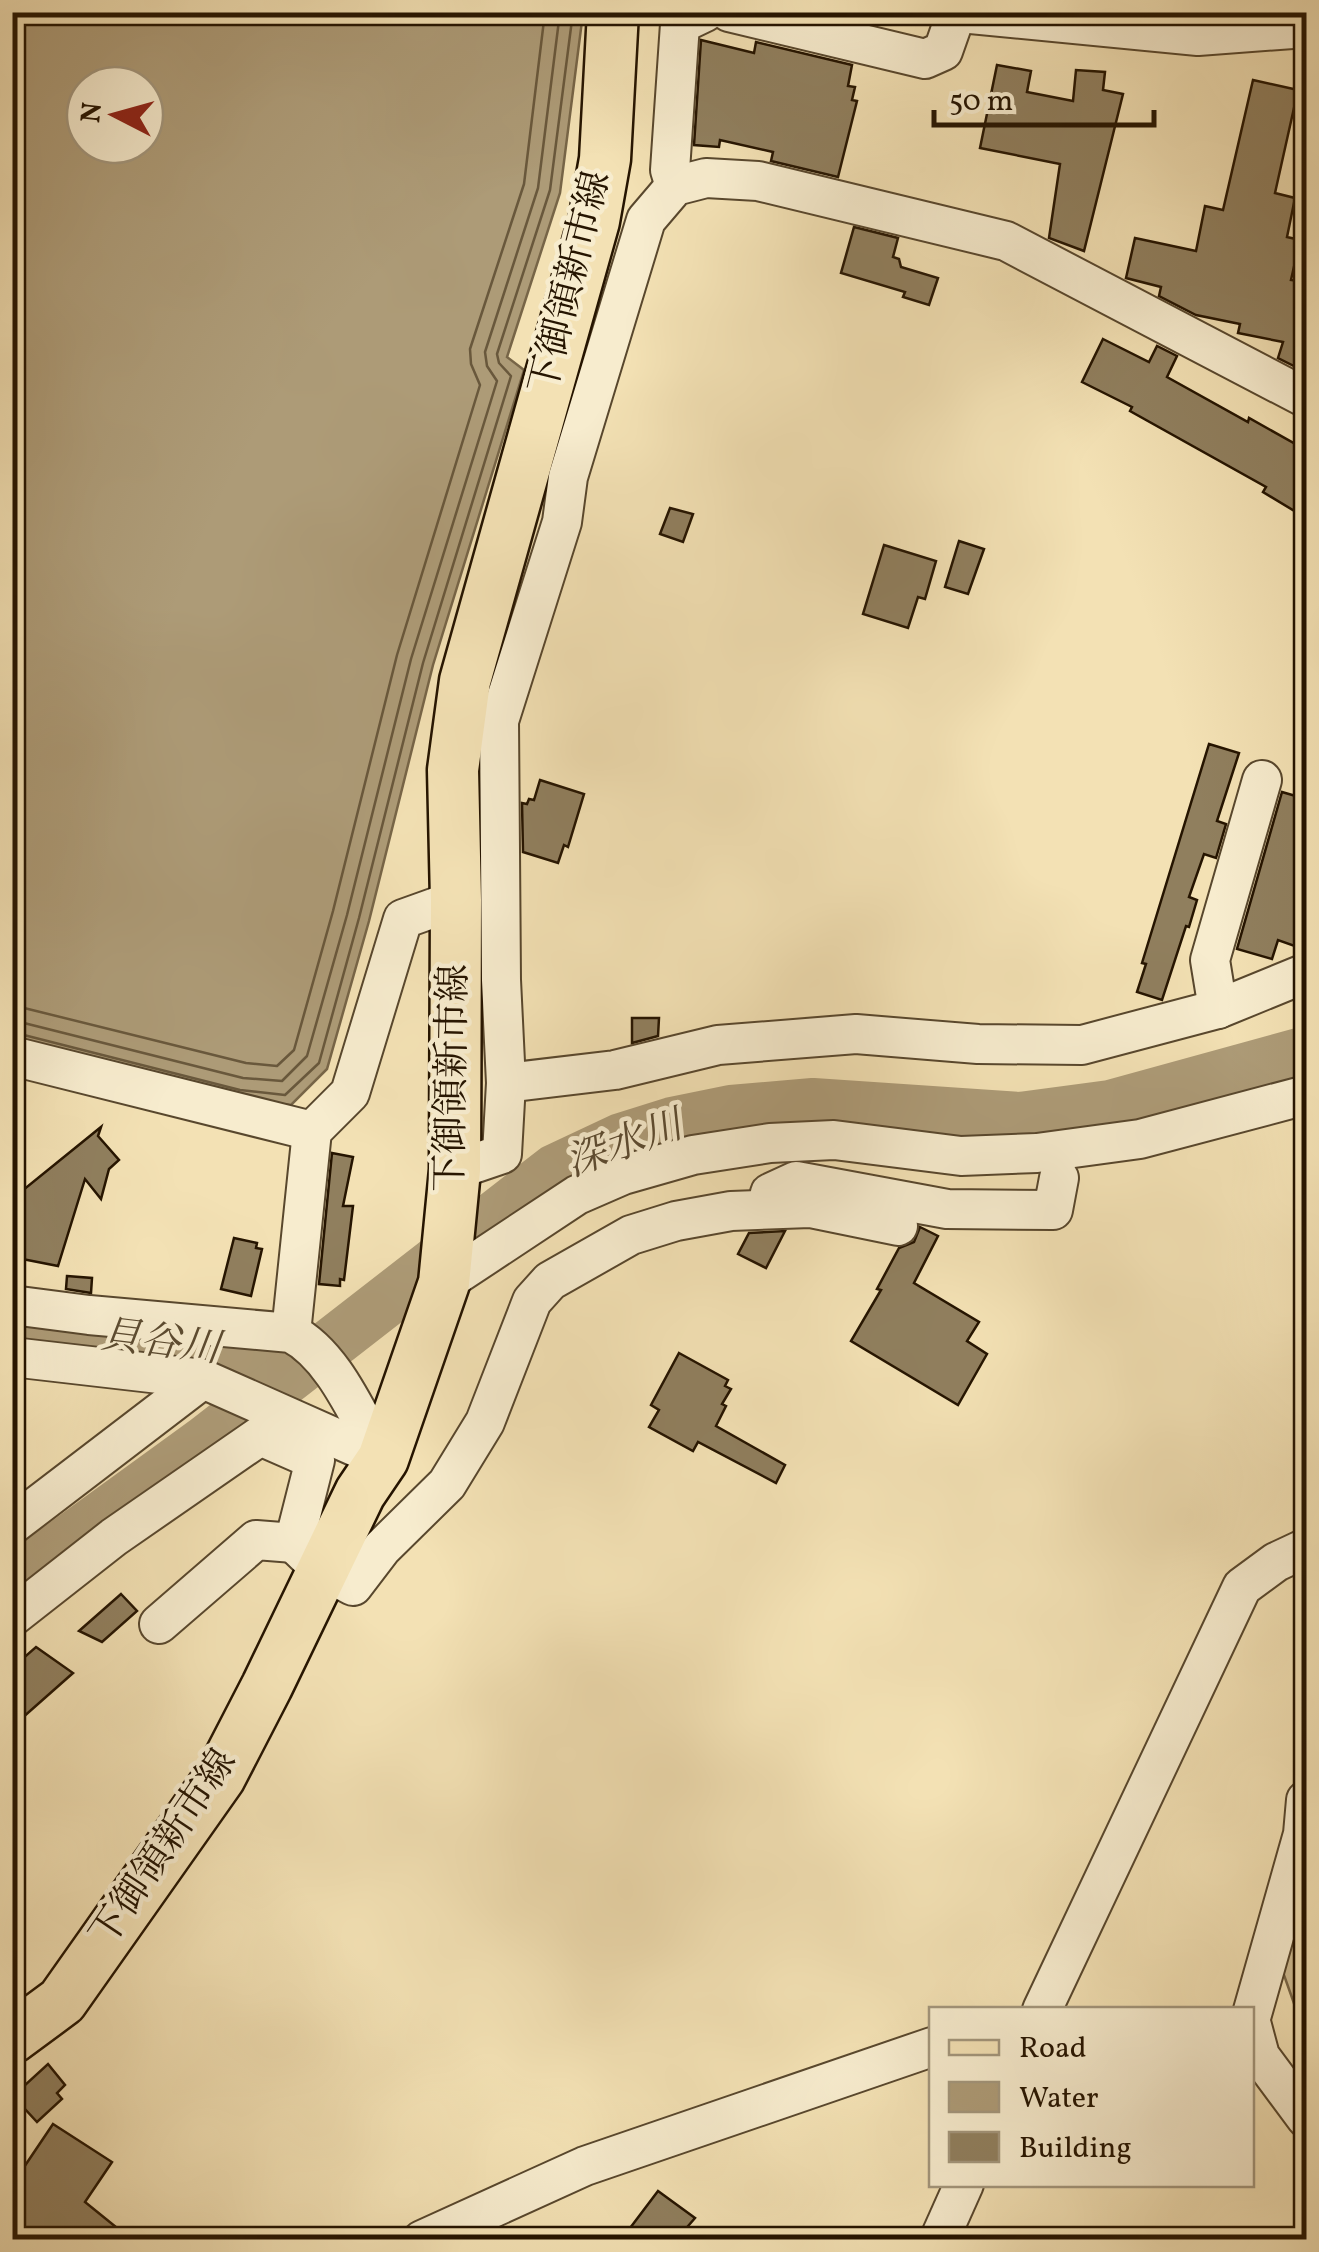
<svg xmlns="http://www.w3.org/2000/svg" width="1319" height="2252" font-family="Vollkorn,'Noto Serif JP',serif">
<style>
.green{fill:#d0be95;stroke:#7a694a;stroke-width:2.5}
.water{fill:#ad9b77;stroke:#776547;stroke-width:2.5;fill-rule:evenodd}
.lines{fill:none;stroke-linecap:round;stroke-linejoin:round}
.shore{stroke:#69583c;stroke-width:2.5}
.river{stroke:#ad9b77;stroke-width:52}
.building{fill:#907f5e;stroke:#251400;stroke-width:2.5}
.minor-casing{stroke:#58472d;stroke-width:42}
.major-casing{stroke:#251400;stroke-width:55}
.minor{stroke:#f7ecce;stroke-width:38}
.major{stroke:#f3e1b4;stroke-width:50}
.labels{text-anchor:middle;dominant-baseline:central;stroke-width:9;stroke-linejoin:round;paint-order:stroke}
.street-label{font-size:38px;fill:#251400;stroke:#f7ecce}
.water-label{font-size:40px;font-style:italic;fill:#5b4a30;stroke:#f7ecce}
</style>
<rect width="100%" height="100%" fill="#f3e1b4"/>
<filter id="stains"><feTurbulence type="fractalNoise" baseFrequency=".002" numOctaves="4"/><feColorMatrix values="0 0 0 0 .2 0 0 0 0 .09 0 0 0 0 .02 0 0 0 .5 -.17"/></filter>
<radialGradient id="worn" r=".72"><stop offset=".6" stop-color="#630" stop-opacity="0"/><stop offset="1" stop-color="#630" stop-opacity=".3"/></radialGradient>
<path class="green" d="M 1285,1941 L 1306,1942 L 1306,2010 L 1296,2009 L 1279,1961 Z"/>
<path class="water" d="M 12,13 L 583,13 L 560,193 L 507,357 L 524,370 L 433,665 L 369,921 L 327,1069 L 291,1105 L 239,1100 L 13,1041 ZM 85,85 L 145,85 L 145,145 L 85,145 Z"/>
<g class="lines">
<g class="shore">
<path d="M 12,1005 L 246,1063 L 277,1066 L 294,1050 L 333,911 L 397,655 L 480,385 L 471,364 L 470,349 L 524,184 L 545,12"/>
<path d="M 12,1020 L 243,1078 L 282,1081 L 307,1056 L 347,915 L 411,659 L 497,381 L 487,366 L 485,352 L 538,188 L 560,12"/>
<path d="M 12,1032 L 240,1090 L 285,1095 L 319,1063 L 359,918 L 423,663 L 511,376 L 499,363 L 497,354 L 550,190 L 573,12"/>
</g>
<g class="river">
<path d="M 12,1326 L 308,1363"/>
<path d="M 12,1582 L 206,1441 L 555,1170 L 621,1139 L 672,1123 L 731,1111 L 813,1104 L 1020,1118 L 1110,1106 L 1306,1052"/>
</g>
</g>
<g class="building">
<path d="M 701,40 L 754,53 L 756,42 L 852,65 L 848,86 L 855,87 L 852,100 L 857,101 L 838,177 L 771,161 L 773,152 L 720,140 L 719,147 L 694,145 Z"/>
<path d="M 997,65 L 1031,71 L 1027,92 L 1073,101 L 1076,70 L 1105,72 L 1103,90 L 1123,94 L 1084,251 L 1049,238 L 1060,164 L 980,148 Z"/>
<path d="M 1253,80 L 1298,90 L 1275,193 L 1295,198 L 1287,237 L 1300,240 L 1291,280 L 1306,282 L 1306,372 L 1278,358 L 1283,342 L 1238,333 L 1240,324 L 1196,315 L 1159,296 L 1161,287 L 1126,278 L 1135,238 L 1196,251 L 1205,206 L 1223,210 Z"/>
<path d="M 854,227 L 898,238 L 893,257 L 899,259 L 901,267 L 938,278 L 929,305 L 903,297 L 905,292 L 841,273 Z"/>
<path d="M 1103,339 L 1149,362 L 1157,346 L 1177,356 L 1167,377 L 1248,422 L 1249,418 L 1306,450 L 1306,518 L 1263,492 L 1266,487 L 1130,411 L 1132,407 L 1082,382 Z"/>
<path d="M 670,508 L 693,514 L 683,542 L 660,534 Z"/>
<path d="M 959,541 L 984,549 L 968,594 L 945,587 Z"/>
<path d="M 884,545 L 936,561 L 925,599 L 918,597 L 908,628 L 863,614 Z"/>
<path d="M 1209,744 L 1239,753 L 1217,821 L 1226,824 L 1216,858 L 1204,854 L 1189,897 L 1197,900 L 1189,927 L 1186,926 L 1162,1000 L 1137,992 L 1146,964 L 1142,963 Z"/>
<path d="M 540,780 L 584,794 L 568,847 L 564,845 L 558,863 L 523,852 L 522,803 L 527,804 L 529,799 L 534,800 Z"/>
<path d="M 1282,792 L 1306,799 L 1306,950 L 1278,940 L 1272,959 L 1237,949 Z"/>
<path d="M 632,1018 L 659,1018 L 658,1036 L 632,1043 Z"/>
<path d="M 101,1127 L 98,1136 L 119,1160 L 109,1169 L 101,1199 L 85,1179 L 58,1266 L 12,1257 L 12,1199 Z"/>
<path d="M 332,1153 L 353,1157 L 343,1206 L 353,1206 L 344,1280 L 340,1279 L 340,1286 L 319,1284 Z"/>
<path d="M 920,1227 L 938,1236 L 914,1283 L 979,1322 L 967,1341 L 987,1354 L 958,1405 L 851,1341 L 881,1290 L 877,1289 L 899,1248 L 914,1242 Z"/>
<path d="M 785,1231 L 766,1268 L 738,1254 L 749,1233 Z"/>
<path d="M 234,1238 L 257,1243 L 256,1248 L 262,1249 L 251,1296 L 221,1289 Z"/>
<path d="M 67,1276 L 92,1278 L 91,1293 L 66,1289 Z"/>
<path d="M 679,1353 L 728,1380 L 725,1386 L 731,1389 L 722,1404 L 726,1406 L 716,1426 L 785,1465 L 776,1483 L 698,1442 L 693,1451 L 649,1427 L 659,1410 L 651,1405 Z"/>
<path d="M 121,1594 L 137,1611 L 102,1642 L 79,1631 Z"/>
<path d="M 36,1647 L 73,1673 L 12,1727 L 12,1668 Z"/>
<path d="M 48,2064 L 65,2085 L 57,2093 L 62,2099 L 37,2122 L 13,2096 Z"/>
<path d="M 53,2124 L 112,2162 L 85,2202 L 132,2240 L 40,2240 L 12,2221 L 12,2185 Z"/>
<path d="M 658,2191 L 695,2218 L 676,2240 L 621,2240 Z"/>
</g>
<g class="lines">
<defs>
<g id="minor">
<path d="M 729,12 L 925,59 L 943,51 L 956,14"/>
<path d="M 950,12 L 1198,36 L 1306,28"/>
<path d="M 675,186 L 670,170 L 680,24 L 705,12"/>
<path d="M 1218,1009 L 1210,960 L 1262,780"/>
<path d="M 12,1056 L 312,1131"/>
<path d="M 506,1083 L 615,1070 L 718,1045 L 856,1034 L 978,1044 L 1082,1045 L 1218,1009 L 1306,973"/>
<path d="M 455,1170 L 502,1154 L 506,1083 L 501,980 L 499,721 L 562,522 L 568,477 L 646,220 L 675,186 L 706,178 L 758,181 L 1006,241 L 1306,398"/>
<path d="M 766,1209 L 770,1193 L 796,1181 L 947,1209 L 1053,1210 L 1059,1178"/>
<path d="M 444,1283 L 577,1195 L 623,1175 L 693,1155 L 770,1143 L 834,1140 L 961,1156 L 1037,1153 L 1140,1139 L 1306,1095"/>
<path d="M 12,1305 L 89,1315 L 291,1333 C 335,1356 358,1417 383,1459"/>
<path d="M 291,1333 L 312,1131 L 350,1093 L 403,919 L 456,900"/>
<path d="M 12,1357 L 203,1379 L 383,1459"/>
<path d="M 12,1525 L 203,1379"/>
<path d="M 12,1617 L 114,1537 L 260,1436 L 315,1460 L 294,1543 L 321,1569 L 353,1586 L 382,1548 L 447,1484 L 485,1422 L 532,1301 L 550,1281 L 631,1235 L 676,1221 L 731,1211 L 810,1208 L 898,1226"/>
<path d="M 159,1624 L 256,1540 L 294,1543"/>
<path d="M 1042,2010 L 1242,1587 L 1276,1562 L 1306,1548"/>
<path d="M 1252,2014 L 1303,1834 L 1306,1800"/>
<path d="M 1252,2026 L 1260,2056 L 1306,2118"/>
<path d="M 422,2240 L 585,2166 L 932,2047"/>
<path d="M 939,2240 L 964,2184"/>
</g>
<path id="major" d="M 12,2038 L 62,2001 L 220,1777 L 267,1686 L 360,1493 L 383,1459 L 444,1283 L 455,1170 L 456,900 L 453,770 L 465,681 L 594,221 L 605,159 L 613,12"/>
</defs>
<use href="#minor" class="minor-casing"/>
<use href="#major" class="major-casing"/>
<use href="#minor" class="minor"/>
<use href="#major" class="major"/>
</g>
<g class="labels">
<g class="street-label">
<text transform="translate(572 283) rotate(-76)">下御領新市線</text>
<text transform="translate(454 1078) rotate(-89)">下御領新市線</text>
<text transform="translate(165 1849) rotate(-56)">下御領新市線</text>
</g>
<g class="water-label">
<text transform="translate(625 1146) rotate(-20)">深水川</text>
<text transform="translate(160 1344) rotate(7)">貝谷川</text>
</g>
</g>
<rect width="1319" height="2252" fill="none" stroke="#f3e1b4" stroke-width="50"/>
<rect x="15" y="15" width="1289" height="2222" fill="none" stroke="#251400" stroke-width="5"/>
<rect x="25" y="25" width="1269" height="2202" fill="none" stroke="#251400" stroke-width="2.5"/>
<rect x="929" y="2007" width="325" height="180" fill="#f7ecce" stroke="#a3967c" stroke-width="2.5"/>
<rect x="949" y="2040" width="50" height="15" fill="#f3e1b4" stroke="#a3967c" stroke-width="2.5"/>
<text x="1019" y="2057" font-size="30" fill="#251400">Road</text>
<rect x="949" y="2082" width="50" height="30" fill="#ad9b77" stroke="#a3967c" stroke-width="2.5"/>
<text x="1019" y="2107" font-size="30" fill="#251400">Water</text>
<rect x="949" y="2132" width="50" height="30" fill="#907f5e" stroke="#a3967c" stroke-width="2.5"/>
<text x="1019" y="2157" font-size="30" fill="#251400">Building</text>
<g transform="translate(115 115) rotate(276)"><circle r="48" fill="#f7ecce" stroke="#a3967c" stroke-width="2.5"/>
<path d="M0-8L18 38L0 25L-18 38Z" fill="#8f2418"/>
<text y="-15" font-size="28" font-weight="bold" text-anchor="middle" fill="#251400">N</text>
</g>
<path d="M934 110v15h220v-15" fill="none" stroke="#251400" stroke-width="5"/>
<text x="949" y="110" font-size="30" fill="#251400" stroke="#f7ecce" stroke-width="8" paint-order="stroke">50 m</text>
<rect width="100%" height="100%" filter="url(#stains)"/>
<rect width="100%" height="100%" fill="url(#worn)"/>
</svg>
